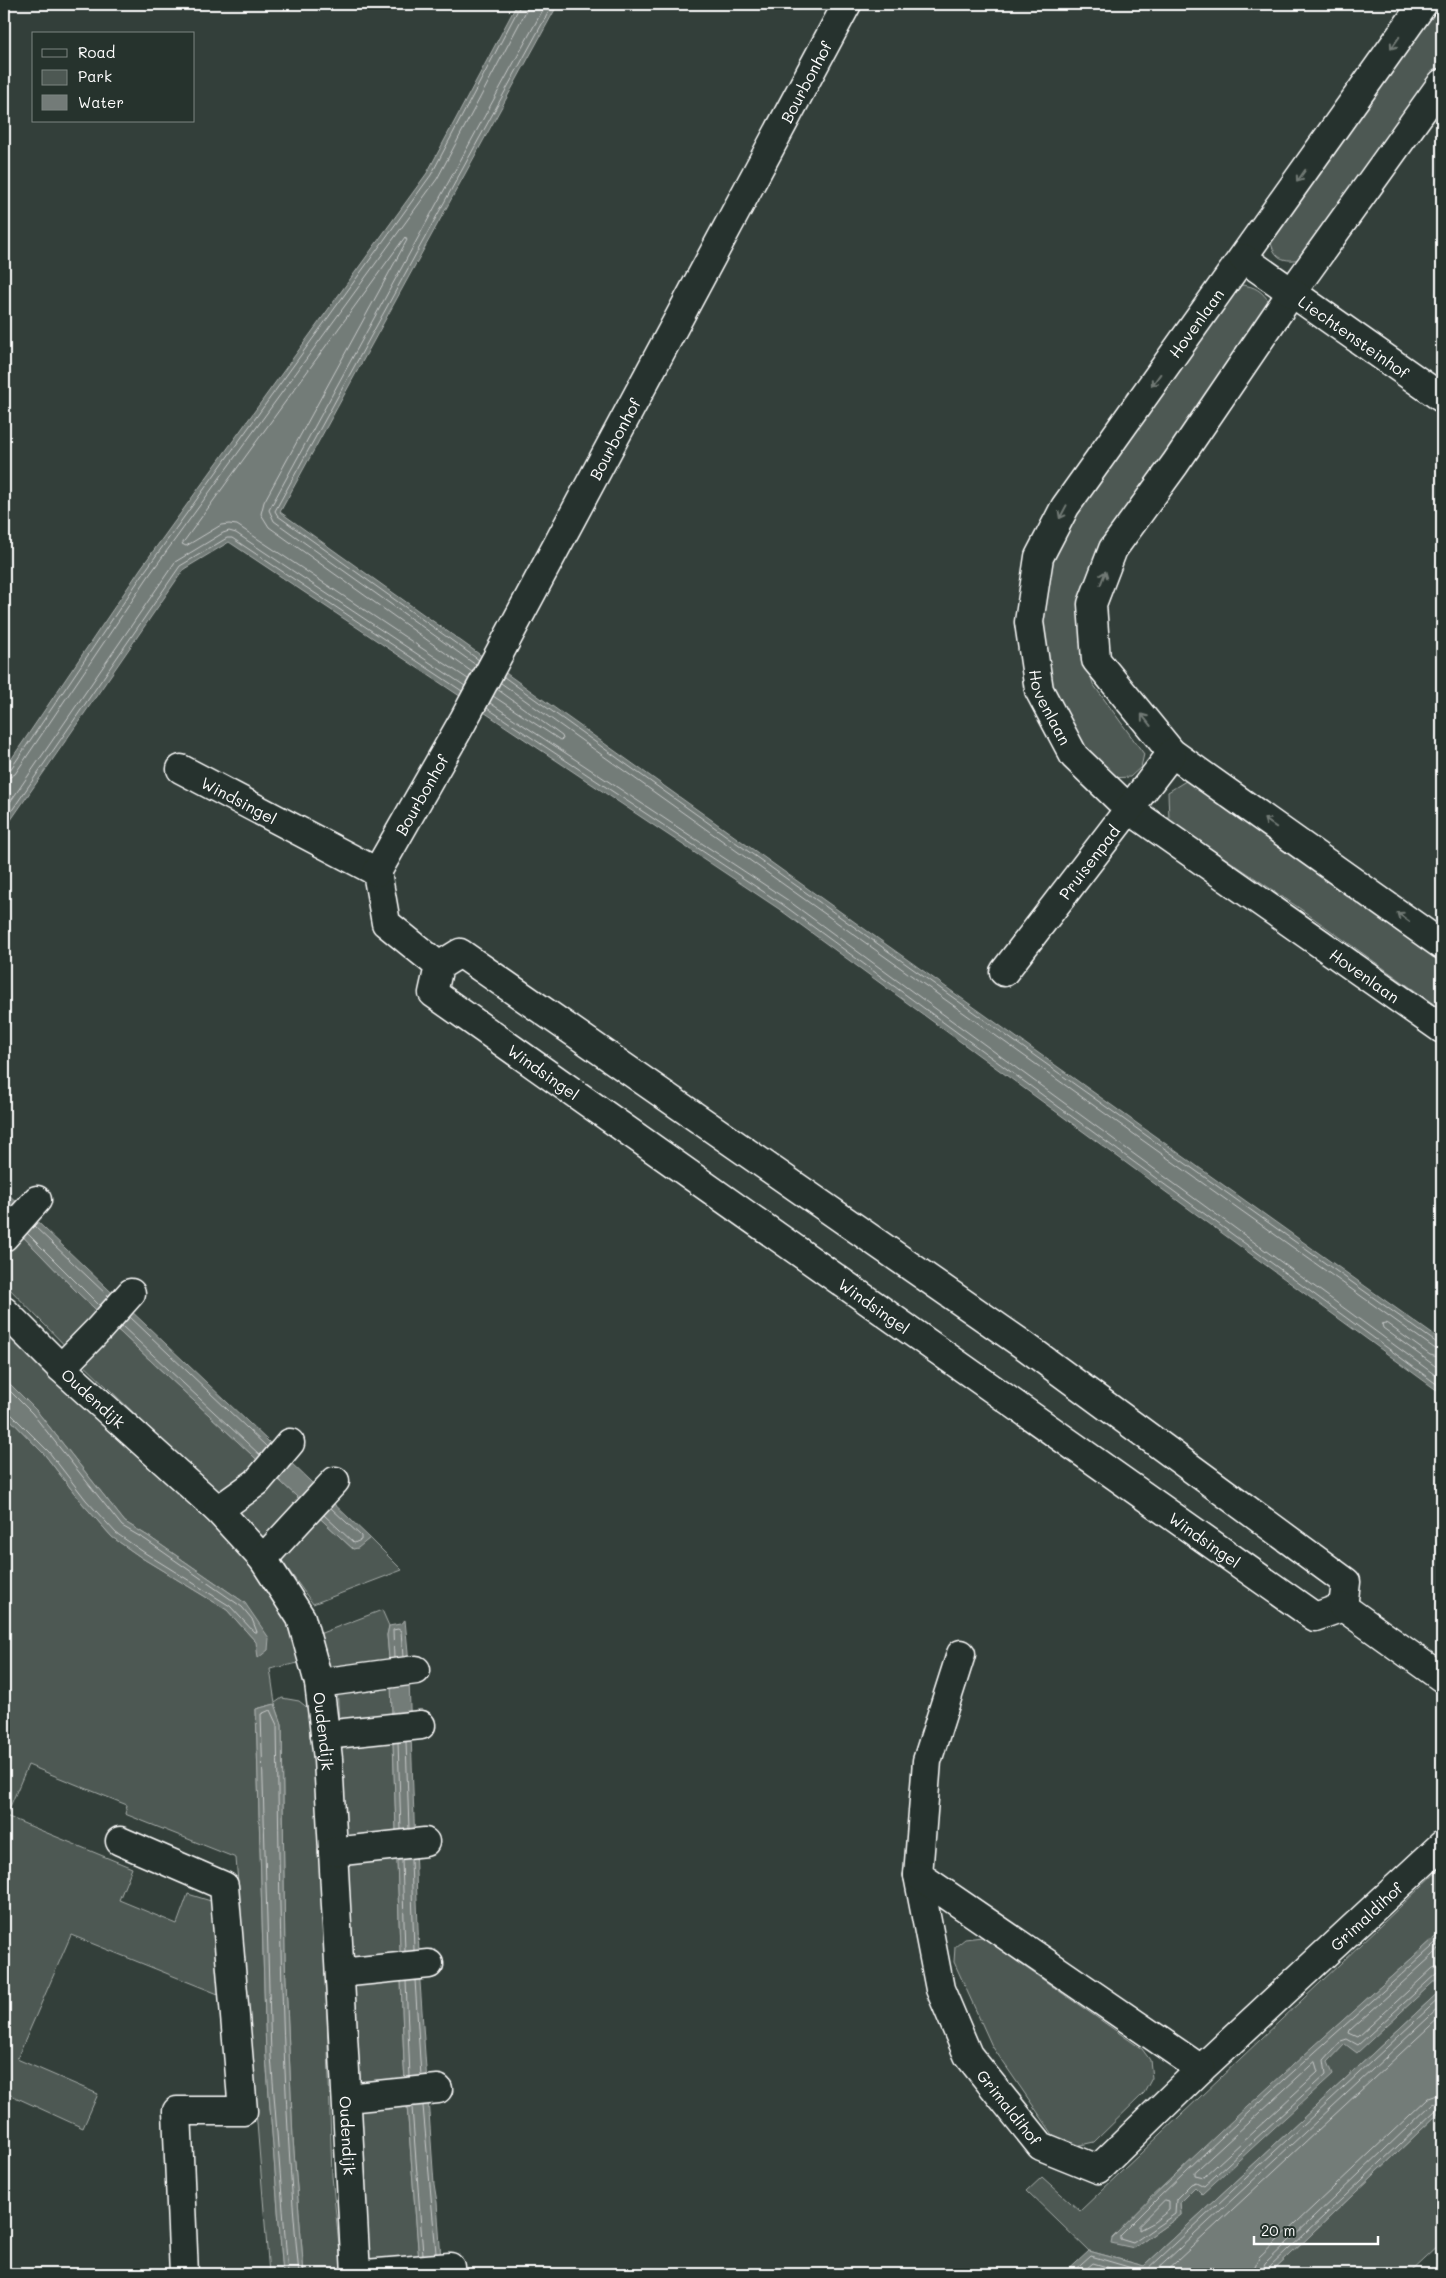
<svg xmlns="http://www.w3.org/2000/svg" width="1446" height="2278" font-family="Mali,sans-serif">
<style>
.green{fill:#4d5853;stroke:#a6aca9}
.water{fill:#737b78;stroke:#abb0ae}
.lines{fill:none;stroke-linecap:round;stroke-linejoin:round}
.shore{stroke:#c7cac9;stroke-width:1}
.minor-casing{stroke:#fff;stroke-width:31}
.minor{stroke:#26332d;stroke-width:28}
.oneway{stroke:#727a76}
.labels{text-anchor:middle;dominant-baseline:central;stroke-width:4;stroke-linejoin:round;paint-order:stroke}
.street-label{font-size:16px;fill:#fff;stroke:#26332d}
</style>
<rect width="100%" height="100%" fill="#333f3a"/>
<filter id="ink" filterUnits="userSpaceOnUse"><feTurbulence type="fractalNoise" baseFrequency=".02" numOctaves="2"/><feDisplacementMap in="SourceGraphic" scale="10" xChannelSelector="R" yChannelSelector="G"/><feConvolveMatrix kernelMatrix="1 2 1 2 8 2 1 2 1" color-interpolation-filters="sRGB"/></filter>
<g filter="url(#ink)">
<g class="green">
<path d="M 1435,4 L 1442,4 L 1442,65 L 1304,259 C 1283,262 1274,260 1270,238 Z"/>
<path d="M 1241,285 C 1255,286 1262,291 1270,303 L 1169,450 L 1083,649 L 1093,684 L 1144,754 L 1141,767 L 1130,777 L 1112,778 C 1101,766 1088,755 1078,742 C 1072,735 1068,724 1064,715 C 1032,653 1041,591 1064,528 L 1232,289 Z"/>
<path d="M 1189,779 L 1442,961 L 1442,1010 L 1302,910 L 1169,820 L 1168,792 Z"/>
<path d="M 4,1217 L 78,1293 L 353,1549 L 370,1538 L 402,1570 L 313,1604 L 271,1546 L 78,1359 L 4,1283 Z"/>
<path d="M 4,1328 L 234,1541 L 280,1601 L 303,1662 L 270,1669 L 275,1703 L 282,1698 L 299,1701 L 314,1713 L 320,1790 L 332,2176 L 342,2274 L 304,2274 L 293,2139 L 285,1959 L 282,1724 L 275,1704 L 256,1709 L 266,2056 L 283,2274 L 269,2274 L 236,1858 L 125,1814 L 127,1805 L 28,1765 L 6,1816 L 132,1868 L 119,1900 L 177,1924 L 188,1894 L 214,1902 L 223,1996 L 71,1935 L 17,2059 L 98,2094 L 83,2128 L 4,2092 L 4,1413 L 45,1455 L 82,1503 L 112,1537 L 142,1558 L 227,1610 L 256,1642 L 268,1650 L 245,1603 L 148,1536 L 125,1522 L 36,1410 L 4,1378 Z"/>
<path d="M 382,1610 L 389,1626 L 387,1635 L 391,1682 L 404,2066 L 420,2274 L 369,2274 L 337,1686 L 319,1634 Z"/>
<path d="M 1442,1867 L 1442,1931 L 1287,2071 L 1149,2199 L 1134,2248 L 1181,2215 L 1180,2202 L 1195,2187 L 1202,2194 L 1345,2043 L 1357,2052 L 1442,1974 L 1442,1989 L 1144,2266 L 1089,2251 L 1027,2191 L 1042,2177 L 1080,2211 Z"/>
<path d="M 982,1937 L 1142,2049 L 1150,2060 L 1152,2078 L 1144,2093 L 1094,2142 L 1076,2146 L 1054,2136 L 992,2046 L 954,1962 L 955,1947 L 965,1939 Z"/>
<path d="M 1442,2110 L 1442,2243 L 1409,2274 L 1270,2274 Z"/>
</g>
<g class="water">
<path d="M 517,4 L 558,4 L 280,512 L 1442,1341 L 1442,1394 L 779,909 L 229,542 L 184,569 L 4,830 L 4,770 L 141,568 L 427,173 Z"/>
<path d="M 4,1190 L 370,1538 L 358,1548 L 353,1549 L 78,1293 L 4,1217 Z"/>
<path d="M 4,1378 L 36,1410 L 125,1522 L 148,1536 L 245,1603 L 269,1638 L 268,1650 L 258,1658 L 256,1642 L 227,1610 L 142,1558 L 112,1537 L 82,1503 L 45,1455 L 4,1413 Z"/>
<path d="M 405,1620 L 408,1652 L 420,1982 L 434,2184 L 437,2202 L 442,2274 L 420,2274 L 404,2066 L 391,1682 L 387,1635 L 389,1626 L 400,1624 Z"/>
<path d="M 275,1704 L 282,1724 L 285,1959 L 293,2139 L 304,2274 L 283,2274 L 266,2056 L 256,1709 Z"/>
<path d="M 1442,1931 L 1442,1974 L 1357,2053 L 1345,2044 L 1328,2062 L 1333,2074 L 1202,2194 L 1195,2187 L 1180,2202 L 1181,2215 L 1134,2248 L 1111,2243 L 1112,2238 C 1216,2130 1331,2032 1442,1931 Z"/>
<path d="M 1442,1989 L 1442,2110 L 1270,2274 L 1064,2274 L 1089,2251 L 1144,2266 Z"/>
</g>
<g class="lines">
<g class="shore">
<path d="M 479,660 L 278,516 L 275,511 L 553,4"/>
<path d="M 476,665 L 274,521 L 269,510 L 546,4"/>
<path d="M 504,677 L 1437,1343 L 1442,1344"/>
<path d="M 468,679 L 237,525 L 229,524 L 221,525 L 186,546 L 182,544 L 405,237 L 407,240 L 264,502 L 261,514 L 269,527 L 472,672"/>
<path d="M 501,683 L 1434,1348 L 1442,1351"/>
<path d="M 493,696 L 560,740 L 563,739 L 562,736 L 497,689"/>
<path d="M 490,703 L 786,899 L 1442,1380"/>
<path d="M 487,708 L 782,904 L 1442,1388"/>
<path d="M 4,772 L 10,770 L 145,571 L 431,175 L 521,4"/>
<path d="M 4,779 L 10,777 L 15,774 L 150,574 L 437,179 L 526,11 L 528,4"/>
<path d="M 4,811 L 175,562 L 223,533 L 229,531 L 236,533 L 465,686"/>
<path d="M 4,822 L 180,566 L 227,538 L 232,538 L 462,691"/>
<path d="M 34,1226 L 108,1296"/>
<path d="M 27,1233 L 100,1306"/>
<path d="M 130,1317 L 267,1447"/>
<path d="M 122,1326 L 260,1455"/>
<path d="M 1442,1358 L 1430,1355 L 1386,1323 L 1382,1324 L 1383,1328 L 1442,1371"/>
<path d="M 4,1385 L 32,1413 L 122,1526 L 146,1540 L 242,1607 L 252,1619 L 257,1632 L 254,1632 L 230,1606 L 145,1553 L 116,1533 L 86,1500 L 49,1452 L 9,1412 L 4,1410"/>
<path d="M 324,1515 L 354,1543 L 361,1540 L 361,1536 L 331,1508"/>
<path d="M 394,1658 L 393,1630 L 398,1629 L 401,1631 L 403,1657"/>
<path d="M 398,1742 L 401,1830"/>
<path d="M 406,1742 L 409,1829"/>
<path d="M 411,1859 L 414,1950"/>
<path d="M 402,1860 L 405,1951"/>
<path d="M 1442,1938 C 1334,2036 1222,2132 1120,2236 L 1120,2239 L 1133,2243 L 1175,2214 L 1176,2199 L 1191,2184 L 1196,2182 L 1204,2186 L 1326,2074 L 1324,2060 L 1341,2041 L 1347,2039 L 1358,2045 L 1437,1973 L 1442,1971"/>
<path d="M 1442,1947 L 1350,2030 L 1349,2033 L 1358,2037 L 1433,1968 L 1442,1965"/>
<path d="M 415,1980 L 421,2076"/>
<path d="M 406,1981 L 410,2077"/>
<path d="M 1315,2062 L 1318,2072 L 1204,2177 L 1195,2175 L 1195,2172 Z"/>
<path d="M 423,2106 L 436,2253"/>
<path d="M 412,2107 L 423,2254"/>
<path d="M 1165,2200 L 1169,2201 L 1169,2210 L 1154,2222 L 1139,2230 L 1139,2226 Z"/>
<path d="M 288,2274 L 271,2056 L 261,1714 L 270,1710 L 277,1725 C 280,1909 281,2092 299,2274"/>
<path d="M 1071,2274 L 1091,2256 L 1142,2271 L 1147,2270 L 1442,1996"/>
<path d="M 1080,2274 L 1093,2263 L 1131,2274"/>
<path d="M 1152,2274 L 1442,2005"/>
<path d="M 1163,2274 L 1442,2015"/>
<path d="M 1253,2274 L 1255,2266 L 1259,2258 L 1428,2098 L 1442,2093"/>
<path d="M 1261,2274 L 1265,2264 L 1432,2104 L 1442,2101"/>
<path d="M 1267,2274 L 1269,2268 L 1437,2109 L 1442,2107"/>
</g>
<defs>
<g id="minor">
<path id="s1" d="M 1423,4 L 1065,507 L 1039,557 L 1029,622 L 1039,690 L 1074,756 L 1130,810 L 1442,1029"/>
<path d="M 1442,83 L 1292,292 L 1175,464 L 1113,549 L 1092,604 L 1096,660 L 1172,753 L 1442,945"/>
<path id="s2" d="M 1243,258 L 1442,398"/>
<path id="s3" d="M 181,769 L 377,872 L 386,923 L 439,966 L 433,993 L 1315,1617 L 1343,1607 L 1346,1582 L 1025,1346 L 460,953 L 439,966"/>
<path id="s4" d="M 377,872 L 463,721 L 847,4"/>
<path id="s5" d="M 1004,972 L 1172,753"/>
<path d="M 4,1237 L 37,1200"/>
<path id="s6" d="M 4,1311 L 61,1368 L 218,1510 L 263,1559 L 301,1618 L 319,1683 L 328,1759 L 356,2274"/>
<path d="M 61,1368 L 99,1329 L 131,1293"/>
<path d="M 218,1510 L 257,1482 L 290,1443"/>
<path d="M 263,1559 L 335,1481"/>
<path d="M 1343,1607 L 1442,1678"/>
<path id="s7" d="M 961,1654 L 927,1761 L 918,1875 L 940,1989 L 968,2055 L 1041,2146 L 1098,2169 L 1201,2069 L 1442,1845"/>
<path d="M 319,1683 L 416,1670"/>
<path d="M 325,1735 L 421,1725"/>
<path d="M 120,1841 L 224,1886 L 243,2111 L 177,2111 L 184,2274"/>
<path d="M 333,1852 L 425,1842"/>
<path d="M 918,1875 L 1201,2069"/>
<path d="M 340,1973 L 429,1964"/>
<path d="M 347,2098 L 438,2089"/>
<path d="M 366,2274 L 450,2267"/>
</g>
</defs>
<use href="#minor" class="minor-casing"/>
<use href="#minor" class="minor"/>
</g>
<defs><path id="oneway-shaft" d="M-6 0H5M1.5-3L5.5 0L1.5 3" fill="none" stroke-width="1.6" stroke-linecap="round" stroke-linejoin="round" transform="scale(1.25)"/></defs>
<g class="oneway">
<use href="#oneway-shaft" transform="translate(1395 43) rotate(125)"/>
<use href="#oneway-shaft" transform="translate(1301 176) rotate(125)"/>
<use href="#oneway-shaft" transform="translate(1156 380) rotate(126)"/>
<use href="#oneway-shaft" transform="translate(1063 512) rotate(118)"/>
<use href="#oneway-shaft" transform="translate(1103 578) rotate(-69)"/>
<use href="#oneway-shaft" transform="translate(1146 720) rotate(-128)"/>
<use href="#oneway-shaft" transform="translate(1270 823) rotate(-145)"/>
<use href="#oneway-shaft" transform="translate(1403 917) rotate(-144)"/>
</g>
</g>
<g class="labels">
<g class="street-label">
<text stroke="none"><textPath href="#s4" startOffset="899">Bourbonhof</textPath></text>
<text transform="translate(1196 323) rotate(-54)">Hovenlaan</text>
<text stroke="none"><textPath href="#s2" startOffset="136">Liechtensteinhof</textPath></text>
<text stroke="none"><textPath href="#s4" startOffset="494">Bourbonhof</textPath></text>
<text stroke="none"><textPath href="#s1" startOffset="828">Hovenlaan</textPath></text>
<text stroke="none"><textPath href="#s4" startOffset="89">Bourbonhof</textPath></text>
<text stroke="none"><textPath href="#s3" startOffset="66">Windsingel</textPath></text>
<text stroke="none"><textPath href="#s5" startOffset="139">Pruisenpad</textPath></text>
<text stroke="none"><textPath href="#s1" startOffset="1248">Hovenlaan</textPath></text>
<text stroke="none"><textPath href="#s3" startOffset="505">Windsingel</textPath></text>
<text stroke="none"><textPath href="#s3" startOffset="910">Windsingel</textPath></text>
<text stroke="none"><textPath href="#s6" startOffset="125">Oudendijk</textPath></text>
<text stroke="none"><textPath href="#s3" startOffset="1315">Windsingel</textPath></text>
<text stroke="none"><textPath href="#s6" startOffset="545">Oudendijk</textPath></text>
<text stroke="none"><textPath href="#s7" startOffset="961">Grimaldihof</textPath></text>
<text stroke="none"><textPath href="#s7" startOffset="481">Grimaldihof</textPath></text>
<text stroke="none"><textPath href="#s6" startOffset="950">Oudendijk</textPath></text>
</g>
</g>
<rect width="1446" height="2278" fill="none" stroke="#26332d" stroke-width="20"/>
<rect x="10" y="10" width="1426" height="2258" fill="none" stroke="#fff" stroke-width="2" filter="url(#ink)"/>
<rect x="32" y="32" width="162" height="90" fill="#26332d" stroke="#7d8581"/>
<rect x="42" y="49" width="25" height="8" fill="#26332d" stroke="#7d8581"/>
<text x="78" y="58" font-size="15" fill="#ffffff">Road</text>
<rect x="42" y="70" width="25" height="15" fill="#4d5853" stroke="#7d8581"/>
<text x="78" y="82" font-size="15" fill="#ffffff">Park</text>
<rect x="42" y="95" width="25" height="15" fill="#737b78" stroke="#7d8581"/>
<text x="78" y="108" font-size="15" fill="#ffffff">Water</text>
<path d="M1254 2236v8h124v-8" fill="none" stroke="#ffffff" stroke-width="2.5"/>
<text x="1261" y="2236" font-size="15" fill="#ffffff" stroke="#26332d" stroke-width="4" paint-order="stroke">20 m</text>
</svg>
